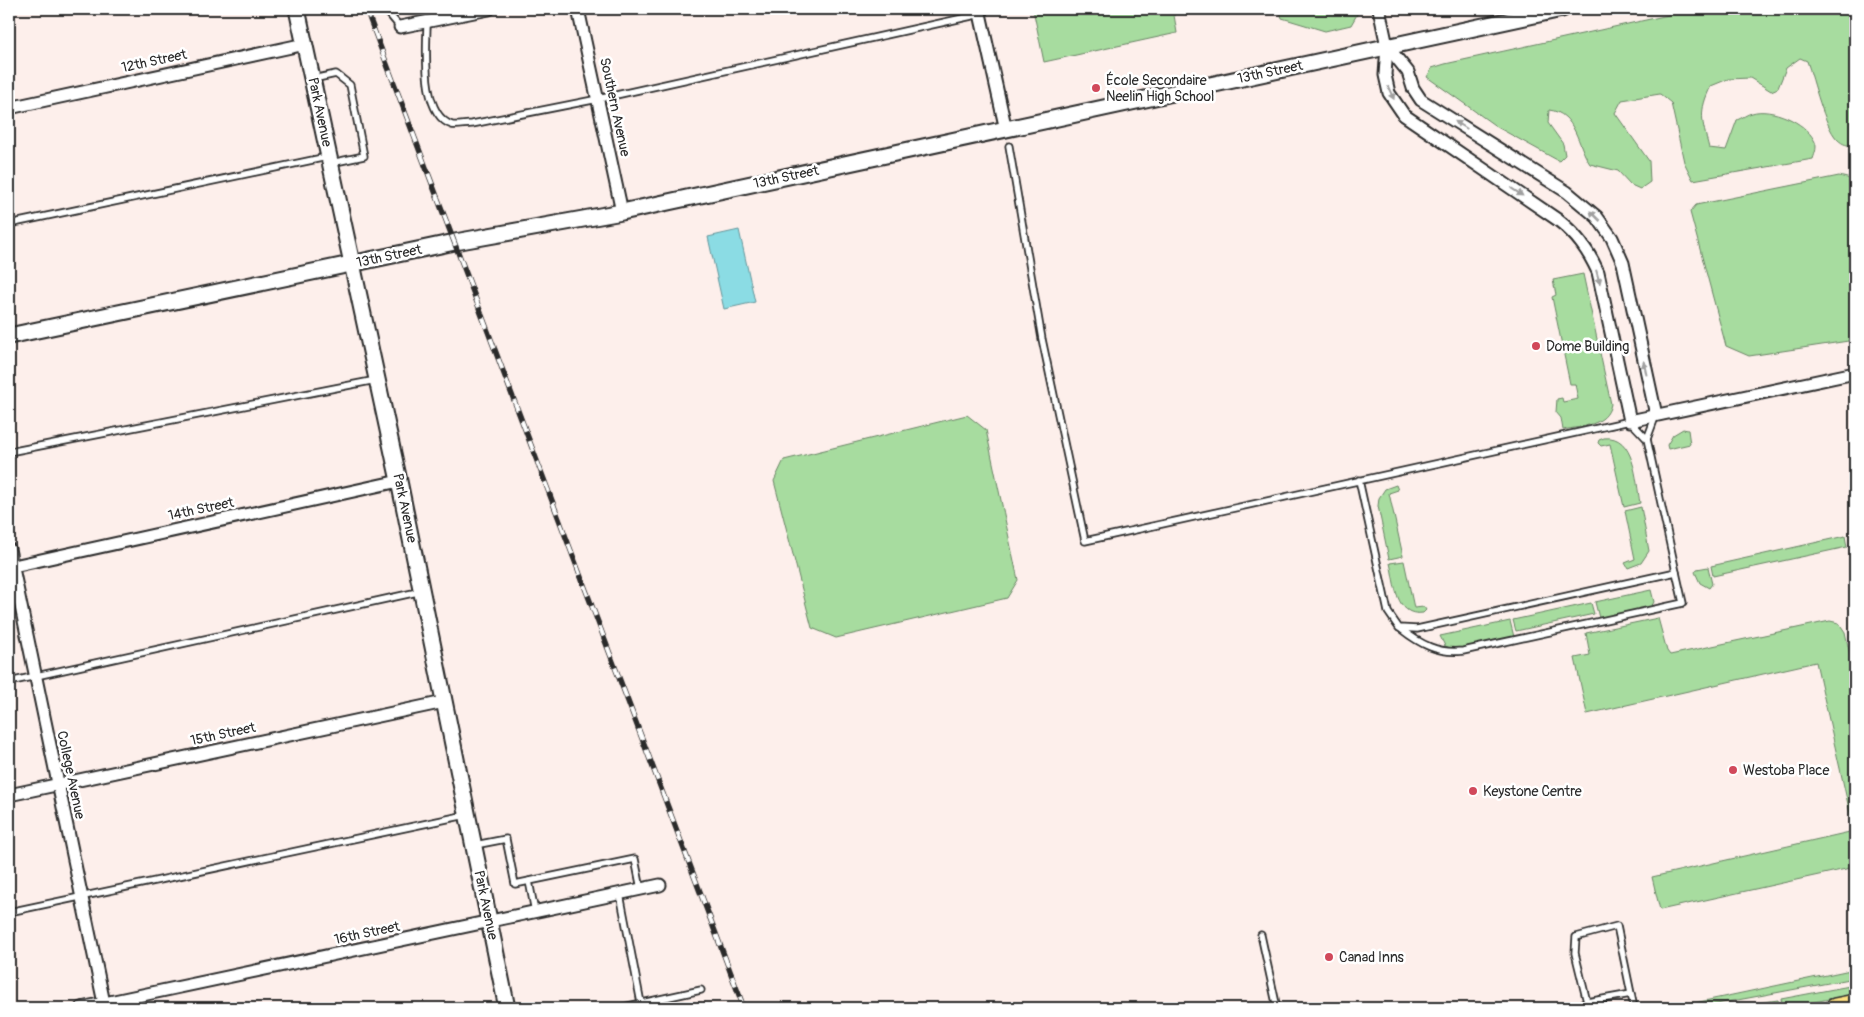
<svg xmlns="http://www.w3.org/2000/svg" width="1864" height="1017" font-family="Pangolin,sans-serif">
<style>
.green{fill:#a7dc9f;stroke:#698465}
.water{fill:#8bdce4;stroke:#65959a}
.lines{fill:none;stroke-linecap:round;stroke-linejoin:round}
.service-casing{stroke:#2b2b2b;stroke-width:9}
.minor-casing{stroke:#2b2b2b;stroke-width:15}
.tertiary-casing{stroke:#2b2b2b;stroke-width:19}
.primary-casing{stroke:#2b2b2b;stroke-width:22}
.service{stroke:#fff;stroke-width:5.5}
.minor{stroke:#fff;stroke-width:11}
.tertiary{stroke:#fff;stroke-width:15}
.primary{stroke:#fedf80;stroke-width:19}
.rail-casing{stroke:#2b2b2b;stroke-width:5.5}
.rail{stroke:#fff;stroke-width:4;stroke-dasharray:11;stroke-linecap:butt}
.oneway{fill:#a0a0a0}
.poi-dot{fill:#d1495b;stroke:#fff;stroke-width:2}
.labels{text-anchor:middle;dominant-baseline:central;stroke-width:5;stroke-linejoin:round;paint-order:stroke}
.street-label{font-size:14px;fill:#2b2b2b;stroke:#fff}
.poi-label{font-size:14px;fill:#2b2b2b;stroke:#fff;text-anchor:start}
</style>
<rect width="100%" height="100%" fill="#fdefeb"/>
<filter id="ink" filterUnits="userSpaceOnUse"><feTurbulence type="fractalNoise" baseFrequency=".02" numOctaves="2"/><feDisplacementMap in="SourceGraphic" scale="10" xChannelSelector="R" yChannelSelector="G"/><feConvolveMatrix kernelMatrix="1 2 1 2 8 2 1 2 1" color-interpolation-filters="sRGB"/></filter>
<g filter="url(#ink)">
<g class="green">
<path d="M 1033,9 L 1173,9 L 1177,33 L 1044,62 Z"/>
<path d="M 1279,9 L 1358,9 L 1359,11 L 1351,25 L 1325,31 L 1282,18 Z"/>
<path d="M 1696,9 L 1855,10 L 1855,145 C 1848,146 1843,145 1837,139 C 1824,125 1814,81 1807,61 L 1800,58 L 1786,68 L 1778,88 L 1771,91 L 1750,78 L 1728,79 L 1711,86 C 1698,112 1702,121 1709,148 L 1726,150 L 1737,120 C 1742,118 1747,114 1752,113 C 1771,107 1805,122 1814,140 C 1818,146 1815,153 1813,159 L 1693,180 L 1684,162 L 1671,103 L 1660,94 L 1622,100 L 1615,113 L 1649,161 L 1650,182 L 1640,189 L 1631,185 L 1618,171 L 1590,164 C 1577,145 1576,113 1549,110 L 1548,123 L 1563,144 L 1565,155 L 1559,161 L 1497,127 L 1427,77 L 1432,68 L 1445,64 Z"/>
<path d="M 1839,176 L 1855,180 L 1855,340 L 1749,356 L 1726,346 L 1690,212 L 1696,205 Z"/>
<path d="M 1583,274 L 1611,404 C 1607,426 1582,426 1563,430 L 1561,418 L 1556,412 L 1557,399 L 1562,398 L 1563,402 L 1578,399 L 1575,384 L 1570,384 L 1552,297 L 1556,295 L 1553,280 Z"/>
<path d="M 967,415 L 986,430 L 1018,580 L 1007,598 L 836,638 L 812,628 L 774,481 L 784,460 Z"/>
<path d="M 1683,429 L 1688,430 L 1690,444 L 1668,449 L 1667,445 L 1673,435 Z"/>
<path d="M 1604,438 C 1635,434 1636,482 1640,503 L 1624,507 L 1610,444 L 1601,446 L 1598,443 L 1599,440 Z"/>
<path d="M 1396,485 L 1398,490 L 1389,493 L 1403,556 L 1389,559 L 1378,506 L 1379,498 L 1385,489 Z"/>
<path d="M 1641,507 L 1649,551 L 1641,563 L 1628,568 L 1625,563 L 1635,559 L 1625,511 Z"/>
<path d="M 1845,536 L 1847,547 L 1713,576 L 1711,566 Z"/>
<path d="M 1404,561 L 1414,608 L 1424,607 L 1426,610 L 1423,613 C 1395,617 1395,583 1390,563 Z"/>
<path d="M 1708,567 L 1712,584 L 1709,588 L 1700,583 L 1695,572 L 1697,569 Z"/>
<path d="M 1651,590 L 1654,602 L 1651,607 L 1599,618 L 1595,602 Z"/>
<path d="M 1591,603 L 1594,614 L 1516,631 L 1513,620 Z"/>
<path d="M 1658,618 L 1667,651 L 1670,655 L 1830,621 L 1839,623 L 1845,632 L 1855,677 L 1855,867 L 1660,910 L 1652,877 L 1854,831 L 1816,662 L 1587,714 L 1575,658 L 1590,655 L 1586,633 Z"/>
<path d="M 1510,621 L 1514,637 L 1457,650 L 1445,646 L 1440,636 Z"/>
<path d="M 1855,969 L 1855,978 L 1695,1008 L 1671,1008 Z"/>
<path d="M 1855,985 L 1855,994 L 1783,1008 L 1781,999 Z"/>
<path d="M 1778,1000 L 1780,1008 L 1739,1008 L 1738,1006 Z"/>
</g>
<path class="water" d="M 739,230 L 755,302 L 724,309 L 708,237 Z"/>
<g class="lines">
<defs>
<g id="service">
<path d="M 385,9 L 400,27"/>
<path d="M 427,22 C 427,48 420,114 452,125 C 457,126 466,124 472,124 L 598,99 L 981,14"/>
<path d="M 313,79 L 336,74 L 350,85 L 364,156 L 331,163"/>
<path d="M 1009,146 L 1042,339 L 1085,541 L 1630,421 L 1647,439 L 1676,572 L 1417,629 L 1399,628 L 1388,612 L 1359,480"/>
<path d="M 9,224 L 327,157"/>
<path d="M 1647,439 L 1656,415"/>
<path d="M 9,452 L 376,380"/>
<path d="M 1401,629 C 1420,644 1438,654 1463,651 L 1683,603 L 1676,572"/>
<path d="M 9,682 L 422,591"/>
<path d="M 475,845 L 506,839 L 515,884 L 635,859 L 641,889"/>
<path d="M 529,881 L 535,912"/>
<path d="M 620,894 L 641,1003"/>
<path d="M 9,912 L 466,815"/>
<path d="M 1261,935 L 1277,1008"/>
<path d="M 1587,1002 L 1575,953 L 1576,937 L 1617,926 L 1634,1008"/>
<path d="M 619,1008 L 701,990"/>
<path d="M 1575,1008 L 1587,1002 L 1631,994"/>
</g>
<g id="minor">
<path d="M 578,9 L 622,212"/>
<path d="M 979,9 L 1006,130"/>
<path d="M 1379,9 L 1387,46 L 1385,75 L 1389,93 L 1404,115 L 1558,220 C 1577,235 1588,250 1598,272 L 1630,421 L 1855,373"/>
<path d="M 400,27 L 489,9"/>
<path d="M 1387,46 L 1408,72 L 1413,88 L 1421,100 L 1567,192 L 1597,217 L 1612,238 L 1623,263 L 1656,415"/>
<path d="M 9,108 L 305,44"/>
<path d="M 9,549 L 105,1008"/>
<path d="M 9,567 L 399,481"/>
<path d="M 9,795 L 444,702"/>
<path d="M 81,1008 L 660,885"/>
</g>
<g id="tertiary">
<path d="M 297,9 L 399,481 L 507,1008"/>
<path d="M 9,336 L 455,242 L 622,212 L 1562,9"/>
</g>
<path id="primary" d="M 1835,1008 L 1855,1004"/>
</defs>
<use href="#service" class="service-casing"/>
<use href="#minor" class="minor-casing"/>
<use href="#tertiary" class="tertiary-casing"/>
<use href="#primary" class="primary-casing"/>
<use href="#service" class="service"/>
<use href="#minor" class="minor"/>
<use href="#tertiary" class="tertiary"/>
<use href="#primary" class="primary"/>
<defs>
<path id="rail" d="M 366,9 L 744,1008"/>
</defs>
<use href="#rail" class="rail-casing"/>
<use href="#rail" class="rail"/>
</g>
<defs><path id="oneway-solid" d="M-6-.8H1V-3.2L6.5 0L1 3.2V.8H-6Z" transform="scale(1.25)"/></defs>
<g class="oneway">
<use href="#oneway-solid" transform="translate(1391 93) rotate(65)"/>
<use href="#oneway-solid" transform="translate(1461 125) rotate(-148)"/>
<use href="#oneway-solid" transform="translate(1517 192) rotate(34)"/>
<use href="#oneway-solid" transform="translate(1595 216) rotate(-135)"/>
<use href="#oneway-solid" transform="translate(1598 277) rotate(75)"/>
<use href="#oneway-solid" transform="translate(1645 368) rotate(-102)"/>
</g>
</g>
<g class="poi-dot">
<circle cx="1096" cy="88" r="5"/>
<circle cx="1536" cy="346" r="5"/>
<circle cx="1733" cy="770" r="5"/>
<circle cx="1473" cy="791" r="5"/>
<circle cx="1329" cy="957" r="5"/>
</g>
<g class="labels">
<g class="street-label">
<text transform="translate(154 61) rotate(-12)">12th Street</text>
<text transform="translate(1270 72) rotate(-12)">13th Street</text>
<text transform="translate(615 107) rotate(78)">Southern Avenue</text>
<text transform="translate(320 112) rotate(78)">Park Avenue</text>
<text transform="translate(786 177) rotate(-12)">13th Street</text>
<text transform="translate(389 256) rotate(-12)">13th Street</text>
<text transform="translate(405 508) rotate(78)">Park Avenue</text>
<text transform="translate(201 509) rotate(-12)">14th Street</text>
<text transform="translate(223 734) rotate(-12)">15th Street</text>
<text transform="translate(71 775) rotate(78)">College Avenue</text>
<text transform="translate(486 905) rotate(78)">Park Avenue</text>
<text transform="translate(367 933) rotate(-12)">16th Street</text>
</g>
<g class="poi-label">
<text x="1106" y="80">École Secondaire<tspan x="1106" dy="16">Neelin High School</tspan></text>
<text x="1546" y="346">Dome Building</text>
<text x="1743" y="770">Westoba Place</text>
<text x="1483" y="791">Keystone Centre</text>
<text x="1339" y="957">Canad Inns</text>
</g>
</g>
<rect width="1864" height="1017" fill="none" stroke="#fff" stroke-width="30"/>
<rect x="15" y="15" width="1834" height="987" fill="none" stroke="#2b2b2b" stroke-width="2" filter="url(#ink)"/>
</svg>
